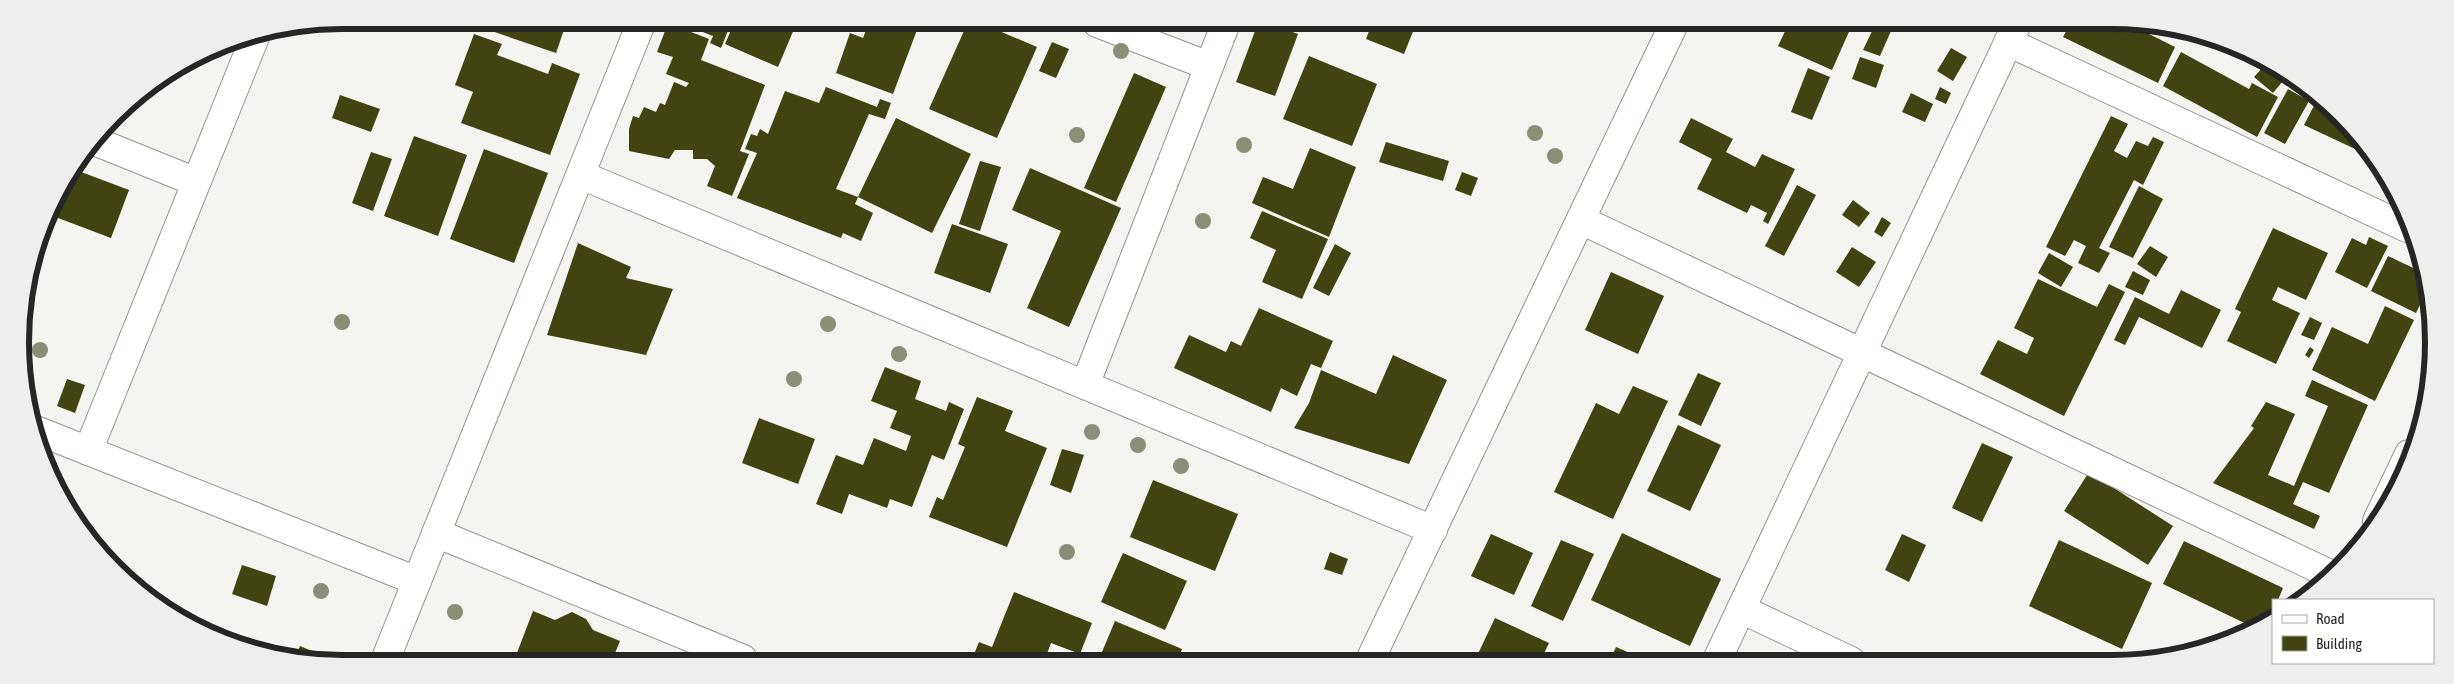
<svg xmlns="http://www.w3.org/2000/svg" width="2454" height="684" font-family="'Asap Condensed',sans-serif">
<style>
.building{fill:#414310}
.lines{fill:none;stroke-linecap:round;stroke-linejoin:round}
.minor-casing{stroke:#949592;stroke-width:30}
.minor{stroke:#fff;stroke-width:28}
.tree{fill:#8c8d76}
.rim{fill:none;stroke:#262625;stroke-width:6}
</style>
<rect width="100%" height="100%" fill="#f4f5f1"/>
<g class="building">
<path d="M 459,20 L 567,21 L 556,53 Z"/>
<path d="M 674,21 L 732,21 L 721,48 L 710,43 L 713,36 Z"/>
<path d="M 735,21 L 797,22 L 778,67 L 725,44 Z"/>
<path d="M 869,22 L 920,22 L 893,94 L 836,73 L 850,33 L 863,38 Z"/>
<path d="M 968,22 L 978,22 L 1037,47 L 997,138 L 929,109 Z"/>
<path d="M 668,23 L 709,39 L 701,60 L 765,85 L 740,151 L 749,154 L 732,196 L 707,186 L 715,166 L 707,159 L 693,159 L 693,150 L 675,150 L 669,159 L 629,151 L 629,129 L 633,116 L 639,118 L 644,107 L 656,112 L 660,103 L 665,105 L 674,82 L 686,87 L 689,83 L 666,74 L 673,57 L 657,52 Z"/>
<path d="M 1156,23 L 1186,23 L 1182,31 Z"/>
<path d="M 1258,23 L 1269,23 L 1298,34 L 1275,96 L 1236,82 Z"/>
<path d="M 1372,23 L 1416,24 L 1404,54 L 1366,39 Z"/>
<path d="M 1788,25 L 1852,25 L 1832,70 L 1778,46 Z"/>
<path d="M 1875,25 L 1891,31 L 1880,56 L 1863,50 Z"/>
<path d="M 2069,26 L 2133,26 L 2175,47 L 2158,83 L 2063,37 Z"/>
<path d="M 474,34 L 502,44 L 497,55 L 548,74 L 552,63 L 580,74 L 550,155 L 461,123 L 473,92 L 455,85 Z"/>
<path d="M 1052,42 L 1069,49 L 1056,78 L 1039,71 Z"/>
<path d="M 1951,48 L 1967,57 L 1953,81 L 1937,71 Z"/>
<path d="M 2181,52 L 2249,89 L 2252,83 L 2278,97 L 2257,137 L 2163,86 Z"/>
<path d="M 1309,56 L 1377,84 L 1352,146 L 1283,119 Z"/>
<path d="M 1860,57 L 1884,65 L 1876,88 L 1852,79 Z"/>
<path d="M 2264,66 L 2283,81 L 2273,93 L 2254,77 Z"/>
<path d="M 1808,68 L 1830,77 L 1812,120 L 1791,112 Z"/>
<path d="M 1134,73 L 1166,87 L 1116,202 L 1084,188 Z"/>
<path d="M 826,87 L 877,107 L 880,99 L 891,103 L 885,119 L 869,114 L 836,189 L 858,197 L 855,204 L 873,213 L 861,241 L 843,233 L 841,238 L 737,198 L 757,153 L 745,149 L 751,134 L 757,136 L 760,129 L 768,134 L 785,91 L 819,103 Z"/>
<path d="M 1940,87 L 1951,93 L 1946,104 L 1935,99 Z"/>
<path d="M 2288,89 L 2309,101 L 2285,144 L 2264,133 Z"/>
<path d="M 1911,93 L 1933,104 L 1925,122 L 1902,112 Z"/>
<path d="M 340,95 L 380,109 L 371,132 L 332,118 Z"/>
<path d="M 2317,100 L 2371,154 L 2370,156 L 2304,125 Z"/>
<path d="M 2111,116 L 2128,124 L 2114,151 L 2127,158 L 2136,141 L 2148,146 L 2153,137 L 2164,142 L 2143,185 L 2134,180 L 2099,248 L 2110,253 L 2099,273 L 2078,263 L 2086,246 L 2074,240 L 2065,256 L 2046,247 Z"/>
<path d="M 896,118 L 971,154 L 932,233 L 858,197 Z"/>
<path d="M 1691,118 L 1733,139 L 1726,152 L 1755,167 L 1762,154 L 1795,169 L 1768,224 L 1763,221 L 1767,213 L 1751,205 L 1747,213 L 1697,189 L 1712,159 L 1679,142 Z"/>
<path d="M 414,136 L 467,155 L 438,236 L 384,216 Z"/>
<path d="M 1386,142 L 1449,161 L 1443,181 L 1379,162 Z"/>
<path d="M 1310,148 L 1356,167 L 1329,237 L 1252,203 L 1263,177 L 1293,189 Z"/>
<path d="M 484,149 L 548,173 L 514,263 L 450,239 Z"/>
<path d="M 371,152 L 392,159 L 373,211 L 352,203 Z"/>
<path d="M 980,161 L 1001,167 L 980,231 L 959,224 Z"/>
<path d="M 1030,168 L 1121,208 L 1069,327 L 1027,308 L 1061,231 L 1012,210 Z"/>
<path d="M 76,170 L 129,190 L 111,238 L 50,215 L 58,193 Z"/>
<path d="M 1462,172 L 1478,178 L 1471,196 L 1455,190 Z"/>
<path d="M 1797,185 L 1816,195 L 1784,256 L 1765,246 Z"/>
<path d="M 2139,186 L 2163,199 L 2133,258 L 2109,247 Z"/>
<path d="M 1853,200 L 1870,213 L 1859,227 L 1842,215 Z"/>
<path d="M 1262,211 L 1328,239 L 1302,299 L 1262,282 L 1276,250 L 1250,238 Z"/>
<path d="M 1882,217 L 1891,223 L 1882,237 L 1874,232 Z"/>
<path d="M 952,224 L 1008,244 L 990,293 L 934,273 Z"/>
<path d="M 2273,228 L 2328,253 L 2306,300 L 2278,287 L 2272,300 L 2300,313 L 2276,364 L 2227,341 L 2241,312 L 2235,309 Z"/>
<path d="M 2369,237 L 2388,246 L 2367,288 L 2335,272 L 2352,238 L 2366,245 Z"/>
<path d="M 578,243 L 631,267 L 626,278 L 673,289 L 646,355 L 547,335 Z"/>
<path d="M 1335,244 L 1351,253 L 1329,296 L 1313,288 Z"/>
<path d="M 2150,246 L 2168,257 L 2156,277 L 2137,264 Z"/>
<path d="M 1852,247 L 1876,262 L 1859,287 L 1836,272 Z"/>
<path d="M 2049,253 L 2073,267 L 2061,287 L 2038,273 Z"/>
<path d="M 2388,256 L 2426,274 L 2428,288 L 2416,313 L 2371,291 Z"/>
<path d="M 2133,271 L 2150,280 L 2143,295 L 2125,287 Z"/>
<path d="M 1611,272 L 1664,296 L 1638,354 L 1585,330 Z"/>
<path d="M 2038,279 L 2097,307 L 2109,284 L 2125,292 L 2064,416 L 1980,374 L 1998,340 L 2027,354 L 2034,338 L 2014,328 Z"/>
<path d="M 2181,290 L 2221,310 L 2202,348 L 2139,317 L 2125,345 L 2114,340 L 2135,297 L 2169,314 Z"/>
<path d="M 2385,306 L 2414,320 L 2375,401 L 2312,370 L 2332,327 L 2368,344 Z"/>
<path d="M 1259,308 L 1333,341 L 1321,368 L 1311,364 L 1297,396 L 1281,388 L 1271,412 L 1174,368 L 1189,335 L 1226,352 L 1231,341 L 1241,346 Z"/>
<path d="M 2310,317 L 2322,323 L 2314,340 L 2301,335 Z"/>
<path d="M 2310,347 L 2314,350 L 2309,358 L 2305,355 Z"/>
<path d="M 1393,355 L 1447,380 L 1409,464 L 1294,428 L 1309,403 L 1321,370 L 1376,394 Z"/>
<path d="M 885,367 L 921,381 L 915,399 L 946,411 L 949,402 L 964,409 L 944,460 L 932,455 L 912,507 L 890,499 L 887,508 L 849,494 L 842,514 L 816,504 L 836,455 L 863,465 L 874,438 L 906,451 L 911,436 L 890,428 L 897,411 L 871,401 Z"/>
<path d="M 1698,373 L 1721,383 L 1701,426 L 1678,415 Z"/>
<path d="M 67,379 L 85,385 L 75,413 L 57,406 Z"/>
<path d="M 2312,380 L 2368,405 L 2329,493 L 2303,482 L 2293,504 L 2320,516 L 2314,529 L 2213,483 L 2254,428 L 2251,426 L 2266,402 L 2295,414 L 2268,475 L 2294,486 L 2328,406 L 2305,396 Z"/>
<path d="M 1633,386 L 1668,401 L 1613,519 L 1554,492 L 1596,403 L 1619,414 Z"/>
<path d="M 977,397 L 1013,411 L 1005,431 L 1047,448 L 1007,547 L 929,517 L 937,497 L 943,500 L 965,447 L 958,444 Z"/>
<path d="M 759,418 L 815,439 L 798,484 L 742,463 Z"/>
<path d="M 1678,425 L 1721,445 L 1690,511 L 1647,491 Z"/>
<path d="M 1982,443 L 2013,457 L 1982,522 L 1952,508 Z"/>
<path d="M 1062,449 L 1084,455 L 1071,493 L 1050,485 Z"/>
<path d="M 2089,472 L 2173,526 L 2148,565 L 2064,511 Z"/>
<path d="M 1153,480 L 1238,514 L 1215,571 L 1130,537 Z"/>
<path d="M 1622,533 L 1721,579 L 1690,646 L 1591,600 Z"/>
<path d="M 1491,534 L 1533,553 L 1514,595 L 1471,576 Z"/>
<path d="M 1902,534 L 1926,545 L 1909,582 L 1885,570 Z"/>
<path d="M 1561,540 L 1594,554 L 1563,621 L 1531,606 Z"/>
<path d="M 2059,540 L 2152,583 L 2122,649 L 2029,606 Z"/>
<path d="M 2184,541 L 2283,588 L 2278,600 L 2273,600 L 2273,611 L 2268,621 L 2257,629 L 2163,584 Z"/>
<path d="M 1330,552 L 1348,559 L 1342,575 L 1324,569 Z"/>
<path d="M 1123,553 L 1187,581 L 1165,630 L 1101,602 Z"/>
<path d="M 242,565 L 276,576 L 267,606 L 232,594 Z"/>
<path d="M 1014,592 L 1092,623 L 1080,654 L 1051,643 L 1045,659 L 972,659 L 979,642 L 992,647 Z"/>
<path d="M 533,611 L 555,620 L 572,612 L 586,619 L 593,630 L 620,641 L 613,658 L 515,658 Z"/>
<path d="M 1495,618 L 1549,643 L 1541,660 L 1475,660 Z"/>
<path d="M 1115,621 L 1182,649 L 1178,660 L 1099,659 Z"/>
<path d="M 300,646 L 329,658 L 295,658 Z"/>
<path d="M 1616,647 L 1646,660 L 1610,660 Z"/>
<path d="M 1191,652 L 1209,659 L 1209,660 L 1188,660 Z"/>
</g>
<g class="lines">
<defs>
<g id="minor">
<path d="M 1097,23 L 1209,66"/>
<path d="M 2008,42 L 2407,228"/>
<path d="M 97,142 L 196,182"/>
<path d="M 581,175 L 1433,530"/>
<path d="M 1581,220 L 2332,575"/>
<path d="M 1085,385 L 1226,23"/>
<path d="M 33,429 L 417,581"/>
<path d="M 88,451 L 255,37"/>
<path d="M 2377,521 L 2409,454"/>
<path d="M 436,533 L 743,659"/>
<path d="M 1741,609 L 1851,661"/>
<path d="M 386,658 L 642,21"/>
<path d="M 1370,660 L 1674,24"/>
<path d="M 1717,660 L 2016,26"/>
</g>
</defs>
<use href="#minor" class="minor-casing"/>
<use href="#minor" class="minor"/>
</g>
<g class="tree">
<circle cx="1121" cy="51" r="8"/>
<circle cx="1535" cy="133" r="8"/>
<circle cx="1077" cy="135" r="8"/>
<circle cx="1244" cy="145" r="8"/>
<circle cx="1555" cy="156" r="8"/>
<circle cx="1203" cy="221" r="8"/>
<circle cx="342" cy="322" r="8"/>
<circle cx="828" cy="324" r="8"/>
<circle cx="40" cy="350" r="8"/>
<circle cx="899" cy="354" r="8"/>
<circle cx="794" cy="379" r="8"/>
<circle cx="1092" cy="432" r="8"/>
<circle cx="1138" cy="445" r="8"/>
<circle cx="1181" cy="466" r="8"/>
<circle cx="1067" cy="552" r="8"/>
<circle cx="321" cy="591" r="8"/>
<circle cx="455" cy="612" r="8"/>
</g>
<path d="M0 0H2454V684H0ZM342 29H2112A313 313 0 0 1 2425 342V342A313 313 0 0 1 2112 655H342A313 313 0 0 1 29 342V342A313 313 0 0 1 342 29Z" fill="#eeeeed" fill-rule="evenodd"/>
<path class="rim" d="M342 29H2112A313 313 0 0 1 2425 342V342A313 313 0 0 1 2112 655H342A313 313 0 0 1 29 342V342A313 313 0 0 1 342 29Z"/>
<rect x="2272" y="599" width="162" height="65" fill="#fffffe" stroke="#a8a8a7"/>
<rect x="2282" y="615" width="25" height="8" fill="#ffffff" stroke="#a8a8a7"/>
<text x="2316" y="624" font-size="15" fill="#262625">Road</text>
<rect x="2282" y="636" width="25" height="15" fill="#414310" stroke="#a8a8a7"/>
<text x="2316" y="649" font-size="15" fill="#262625">Building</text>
</svg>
